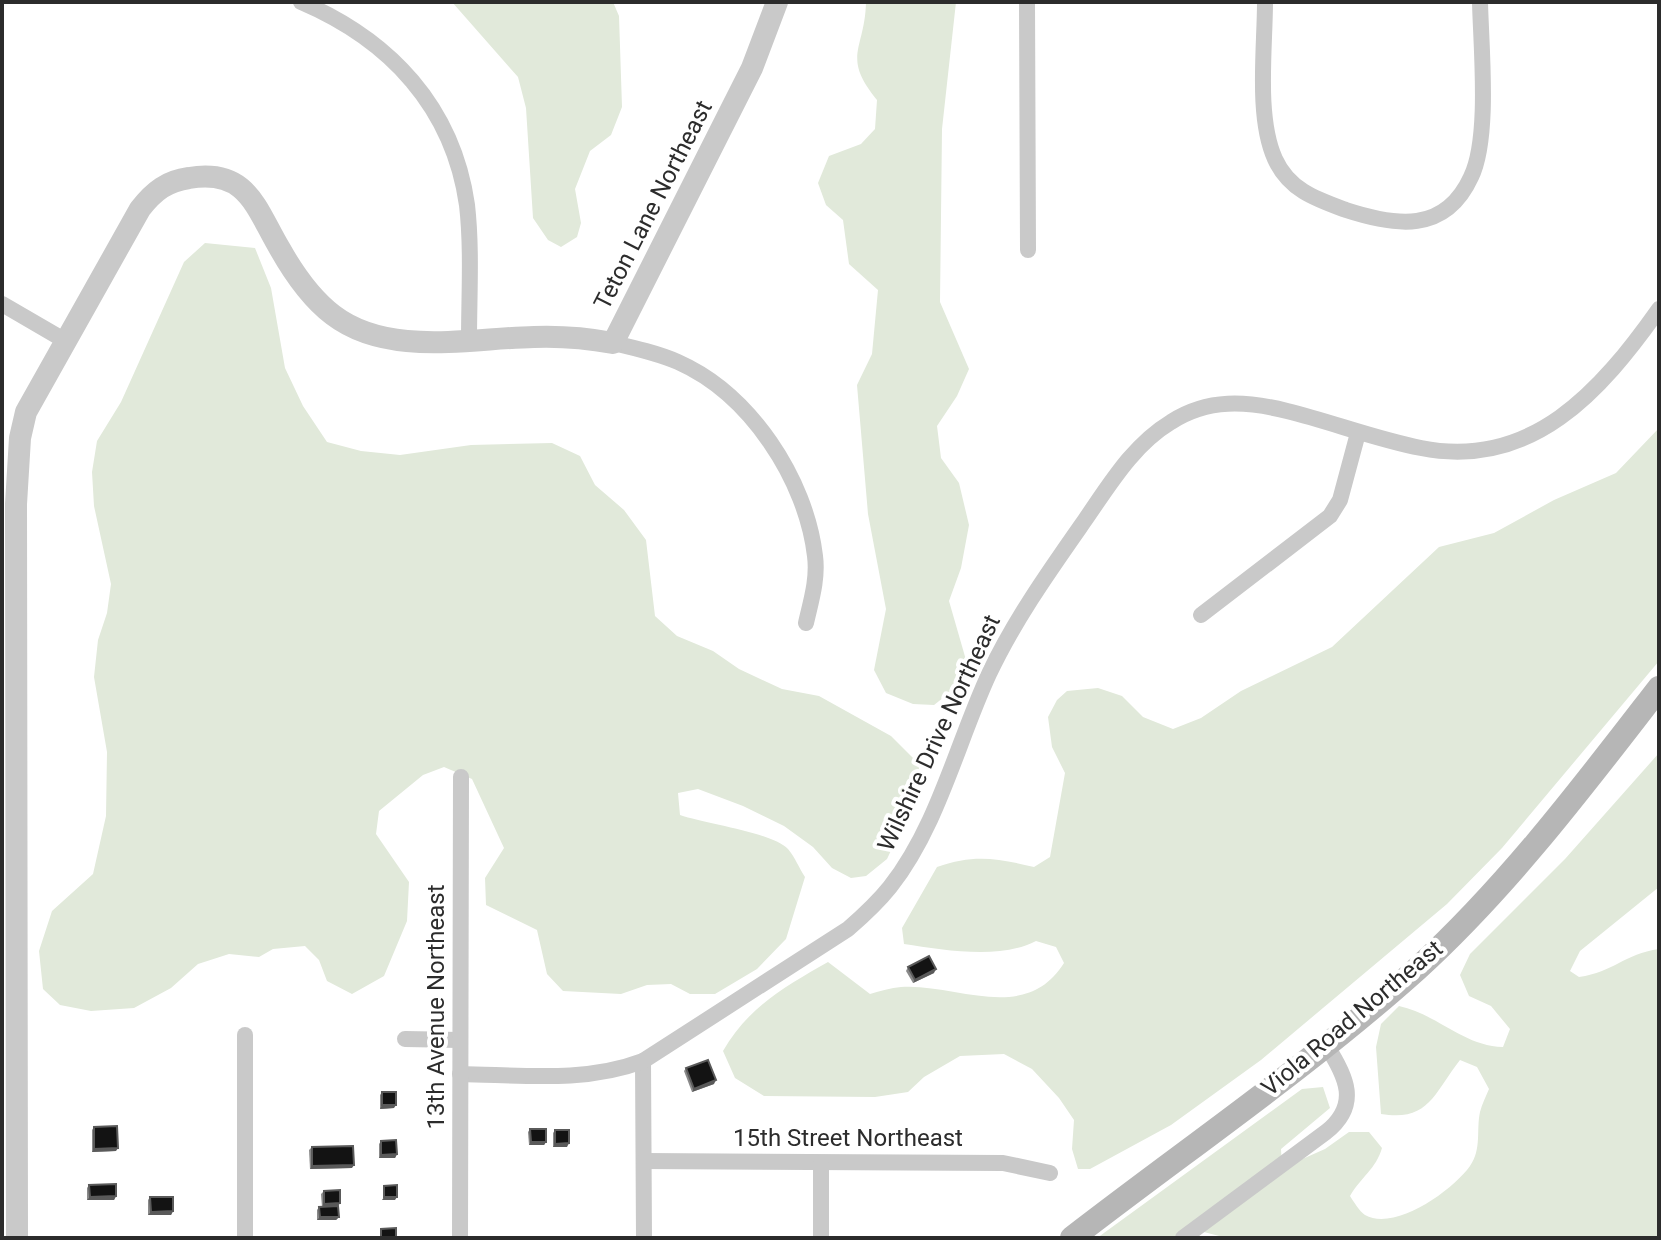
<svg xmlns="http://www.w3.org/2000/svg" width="1661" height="1240" font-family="Roboto,sans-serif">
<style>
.green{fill:#e1e9da}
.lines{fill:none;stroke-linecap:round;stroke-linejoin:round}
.minor{stroke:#c9c9c9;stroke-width:16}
.tertiary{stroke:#c9c9c9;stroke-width:22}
.secondary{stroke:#b6b6b6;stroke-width:24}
.wall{fill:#898989}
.shaded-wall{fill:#5a5a5a}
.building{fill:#131313;stroke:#5a5a5a;stroke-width:2}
.labels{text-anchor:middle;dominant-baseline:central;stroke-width:8;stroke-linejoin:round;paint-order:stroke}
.street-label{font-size:24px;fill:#2c2c2c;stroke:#fff}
</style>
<rect width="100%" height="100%" fill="#fff"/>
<g class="green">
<path d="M 452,2 L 613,2 L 619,16 L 622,107 L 611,135 L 590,151 L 575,189 L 581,223 L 577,237 L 561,247 L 548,240 L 533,218 L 526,108 L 518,77 Z"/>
<path d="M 866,2 L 956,2 L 942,129 L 940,302 L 969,369 L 957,396 L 937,426 L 941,458 L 959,483 L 969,525 L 961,568 L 949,601 L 966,660 L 958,686 L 934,705 L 913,704 L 886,693 L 874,670 L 886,609 L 868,514 L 857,385 L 872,354 L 878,290 L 849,264 L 843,220 L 826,205 L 818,183 L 829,156 L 861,144 L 875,129 L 877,100 C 841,56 865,50 866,2 Z"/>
<path d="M 205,243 L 255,248 L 271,288 L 285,368 L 303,406 L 327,442 L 361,451 L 400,455 L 471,445 L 552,443 L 580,456 L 595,485 L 624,510 L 646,540 L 655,616 L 677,636 L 713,651 L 739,669 L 782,689 L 819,696 L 891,736 L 918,763 L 922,785 L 887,859 L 866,876 L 851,878 L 832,868 L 813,847 L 784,826 L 743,806 L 698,789 L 678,793 L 680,815 C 706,824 771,832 788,849 C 795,857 799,868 805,877 L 786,939 L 757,969 L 715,994 L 690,994 L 671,984 L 647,985 L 621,994 L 563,991 L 547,974 L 537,930 L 486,905 L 485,878 L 504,848 L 472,779 L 444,767 L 423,775 L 379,811 L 376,834 L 409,882 L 407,921 L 384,976 L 352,994 L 327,981 L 319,960 L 305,946 L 273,949 L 259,957 L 229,954 L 198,964 L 171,988 L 134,1008 L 91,1011 L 60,1005 L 43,989 L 39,951 L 52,911 L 93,874 L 106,816 L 107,752 L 94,677 L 98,640 L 107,613 L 111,584 L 94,506 L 92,472 L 97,441 L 121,402 L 184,262 Z"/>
<path d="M 1659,428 L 1659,661 L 1502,848 L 1447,904 L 1261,1060 L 1171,1125 L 1090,1169 L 1078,1169 L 1072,1149 L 1074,1120 L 1059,1098 L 1032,1069 L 1004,1054 L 960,1056 L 924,1077 L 908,1092 L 875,1097 L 764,1096 L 735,1078 L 723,1051 C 748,1007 786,986 828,962 L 870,994 C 880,991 891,988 901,987 C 956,983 1025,1025 1064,963 L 1056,947 L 1036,941 C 1000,960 944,950 904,944 L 902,928 L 937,867 C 974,854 996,858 1034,867 L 1050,857 L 1065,773 L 1052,747 L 1048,717 L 1057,700 L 1067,691 L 1098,688 L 1122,696 L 1143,717 L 1173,729 L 1201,718 L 1241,691 L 1332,647 L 1439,547 L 1494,533 L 1554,500 L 1616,473 Z"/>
<path d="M 1659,753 L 1659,887 L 1580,951 L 1570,971 L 1579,977 C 1614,972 1624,954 1659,949 L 1659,1238 L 1227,1238 L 1200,1231 L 1165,1238 L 1097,1238 L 1302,1089 L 1323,1087 L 1330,1108 L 1281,1149 L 1282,1168 L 1325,1149 L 1349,1132 L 1369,1132 L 1382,1148 C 1376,1169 1361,1177 1350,1196 C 1354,1202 1359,1211 1365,1215 C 1395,1232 1453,1190 1470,1166 C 1482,1149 1476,1130 1480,1112 C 1482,1104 1486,1096 1489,1089 L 1477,1067 L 1460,1060 C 1434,1093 1429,1122 1381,1114 L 1376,1047 L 1381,1024 L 1399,1006 C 1437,1014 1463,1046 1503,1047 L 1510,1029 L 1491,1006 L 1469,996 L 1460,975 L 1470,954 L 1565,859 Z"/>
</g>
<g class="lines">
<g class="minor">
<path d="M 301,2 C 390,40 453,107 467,205 C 472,249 469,295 469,340"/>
<path d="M 1027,2 L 1028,250"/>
<path d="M 1265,2 C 1265,48 1256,117 1275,159 C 1289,190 1316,199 1346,210 C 1395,226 1445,234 1471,177 C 1490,138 1481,48 1480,2"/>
<path d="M 2,304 L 64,340"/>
<path d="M 613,343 C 635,348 657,353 678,362 C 750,394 806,479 815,556 C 818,579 811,601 806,623"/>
<path d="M 1201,615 L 1330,516 L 1340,500 L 1358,433"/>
<path d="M 245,1035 L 245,1238"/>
<path d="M 405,1039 L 460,1040"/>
<path d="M 643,1061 L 644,1238"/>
<path d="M 460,1074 C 522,1075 585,1083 643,1061 L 848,929 C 863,916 878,902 890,887 C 938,826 957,743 989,674 C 1015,619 1050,570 1085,520 C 1110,484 1133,445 1171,422 C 1208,398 1247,401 1287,411 C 1332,422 1375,439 1421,448 C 1532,470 1601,391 1659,309"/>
<path d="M 644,1161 L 1003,1163 L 1050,1173"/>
<path d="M 821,1163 L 821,1238"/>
<path d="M 460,1238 L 461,777"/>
<path d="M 1183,1238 L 1326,1132 C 1360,1105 1347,1077 1326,1045"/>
</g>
<path class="tertiary" d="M 17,1238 L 16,504 L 20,438 L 26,412 L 140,209 C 154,191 167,181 189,178 C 248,168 256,209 280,249 C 293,272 312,299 333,315 C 388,357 470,338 534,337 C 561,336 586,338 613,343 L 752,68 L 777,2"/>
<path class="secondary" d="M 1072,1238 C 1187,1149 1309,1066 1417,969 C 1508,886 1584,785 1659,688"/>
</g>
<g class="wall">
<path d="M 908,967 L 934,973 L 913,983 L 906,971 Z"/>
<path d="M 686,1068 L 714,1084 L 692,1092 L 684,1071 Z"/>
<path d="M 382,1092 L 394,1108 L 380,1109 L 380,1095 Z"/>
<path d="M 94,1127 L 116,1151 L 92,1152 L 92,1130 Z"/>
<path d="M 530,1129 L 546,1142 L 544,1145 L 529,1145 L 528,1132 Z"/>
<path d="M 555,1130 L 567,1147 L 553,1147 L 553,1133 Z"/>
<path d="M 381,1141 L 397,1154 L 395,1158 L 379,1158 L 379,1144 Z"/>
<path d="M 312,1147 L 352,1168 L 310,1169 L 309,1150 Z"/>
<path d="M 89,1185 L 116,1196 L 114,1200 L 87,1200 L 87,1188 Z"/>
<path d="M 324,1191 L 338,1206 L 339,1217 L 336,1220 L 317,1220 L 317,1210 L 319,1207 L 322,1207 L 321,1194 Z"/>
<path d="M 150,1197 L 173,1211 L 171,1215 L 148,1215 L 148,1200 Z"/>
</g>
<g class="shaded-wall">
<path d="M 936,969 L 934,973 L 913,983 L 915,980 Z"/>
<path d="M 716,1080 L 714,1084 L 692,1092 L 694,1089 Z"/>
<path d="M 382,1105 L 396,1105 L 394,1108 L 380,1109 Z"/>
<path d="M 531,1142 L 546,1142 L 544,1145 L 529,1145 Z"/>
<path d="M 569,1143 L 567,1147 L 553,1147 L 555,1144 Z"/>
<path d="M 118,1148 L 116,1151 L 92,1152 L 94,1149 Z"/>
<path d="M 397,1154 L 395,1158 L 379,1158 L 381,1155 Z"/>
<path d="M 354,1165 L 352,1168 L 310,1169 L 312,1166 Z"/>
<path d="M 116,1196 L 114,1200 L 87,1200 L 90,1197 Z"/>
<path d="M 384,1197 L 397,1197 L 395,1200 L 382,1200 Z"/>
<path d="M 340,1203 L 338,1206 L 322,1207 L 324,1204 Z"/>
<path d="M 173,1211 L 171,1215 L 148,1215 L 151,1212 Z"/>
<path d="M 320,1217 L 339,1217 L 336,1220 L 317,1220 Z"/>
</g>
<g class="building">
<path d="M 929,956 L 936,969 L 915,980 L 908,967 Z"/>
<path d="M 708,1060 L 716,1080 L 694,1089 L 686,1068 Z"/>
<rect x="382" y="1092" width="14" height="13"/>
<path d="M 117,1126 L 118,1148 L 94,1149 L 94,1127 Z"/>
<path d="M 530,1129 L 546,1129 L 546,1142 L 531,1142 Z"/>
<path d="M 555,1130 L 569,1130 L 569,1143 L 555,1144 Z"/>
<path d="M 396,1140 L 397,1154 L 381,1155 L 381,1141 Z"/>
<path d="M 353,1146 L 354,1165 L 312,1166 L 312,1147 Z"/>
<path d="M 116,1184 L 116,1196 L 90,1197 L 89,1185 Z"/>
<path d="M 397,1185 L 397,1197 L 384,1197 L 384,1186 Z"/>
<path d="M 340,1190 L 340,1203 L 324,1204 L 324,1191 Z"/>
<path d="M 150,1197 L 173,1197 L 173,1211 L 151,1212 Z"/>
<path d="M 338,1206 L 339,1217 L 320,1217 L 319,1207 Z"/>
<path d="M 396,1228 L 396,1237 L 381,1237 L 381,1229 Z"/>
</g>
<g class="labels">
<g class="street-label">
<text transform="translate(653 205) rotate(-63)">Teton Lane Northeast</text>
<text transform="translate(939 733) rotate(-65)">Wilshire Drive Northeast</text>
<text transform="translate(436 1007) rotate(-90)">13th Avenue Northeast</text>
<text transform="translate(1352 1018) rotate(-40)">Viola Road Northeast</text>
<text x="848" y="1138">15th Street Northeast</text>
</g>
</g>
<rect width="1661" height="1240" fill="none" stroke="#2c2c2c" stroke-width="8"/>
</svg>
